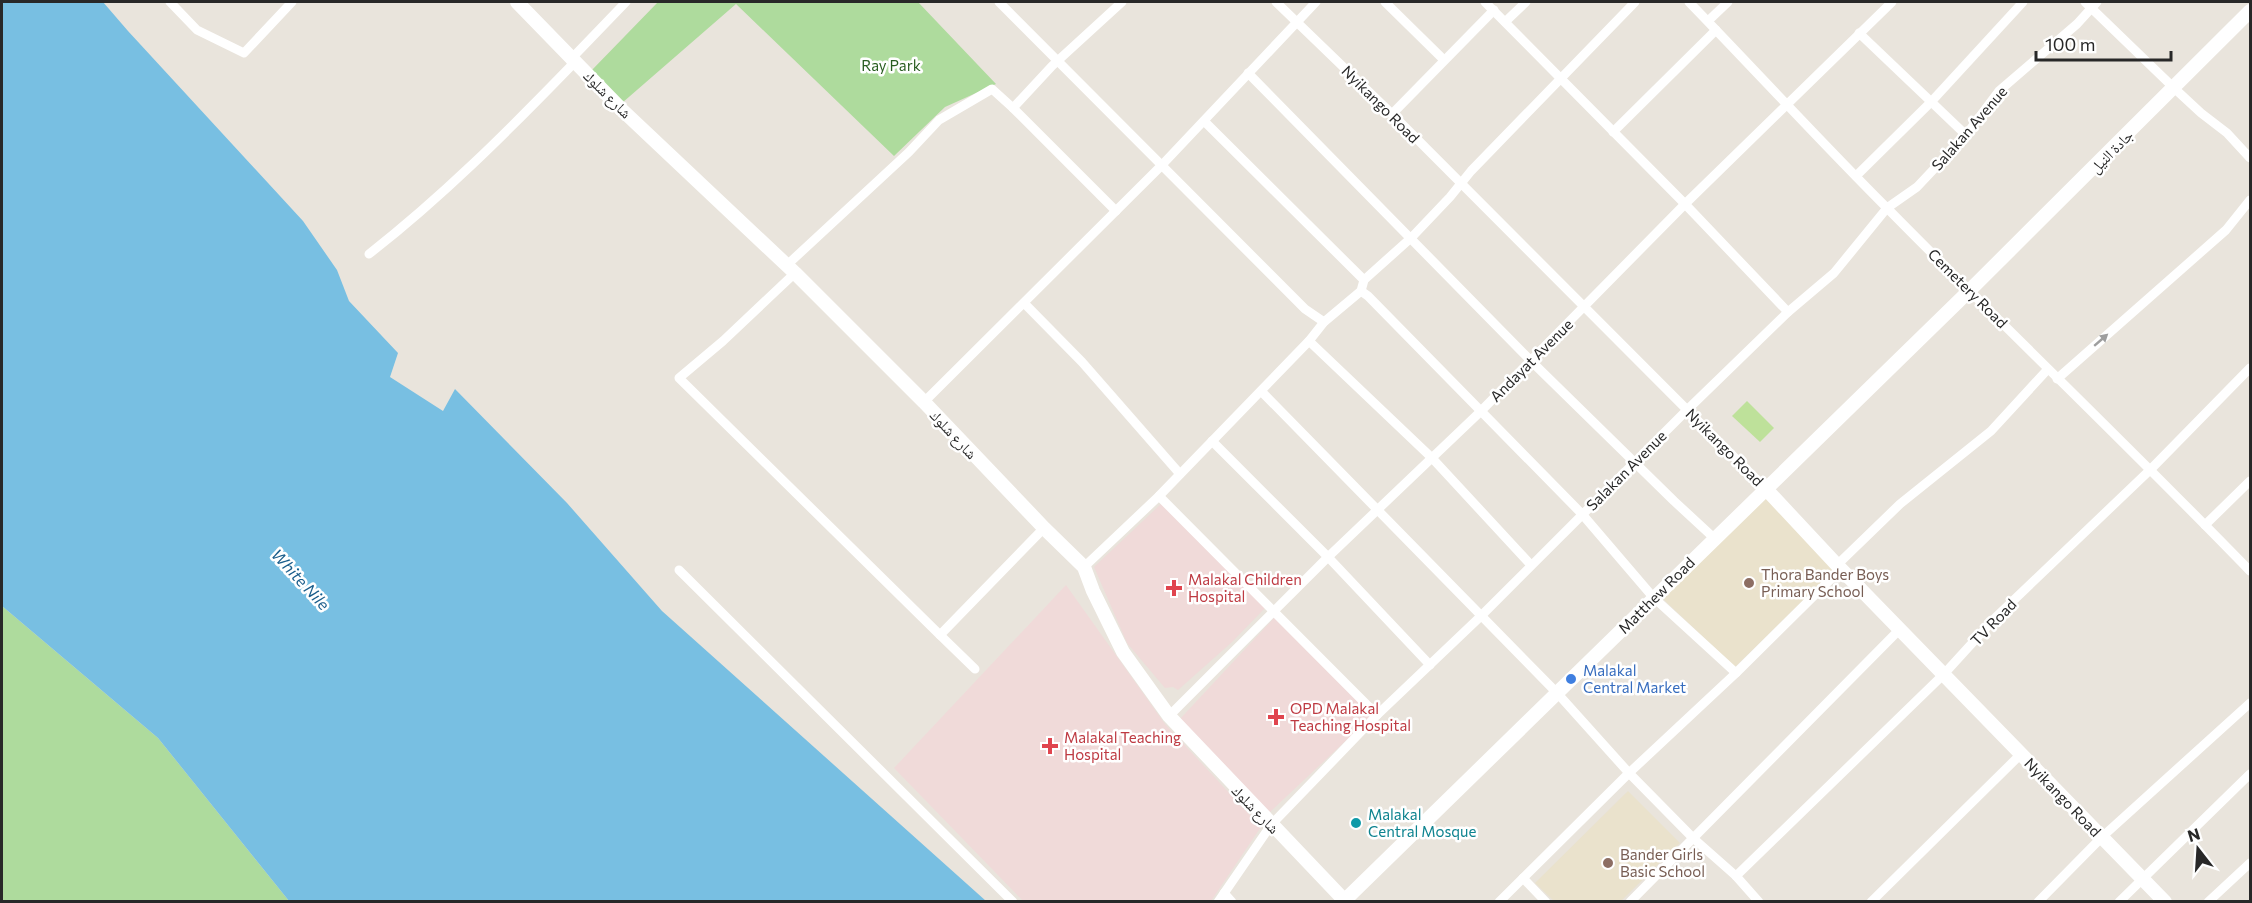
<svg xmlns="http://www.w3.org/2000/svg" width="2252" height="903" font-family="Commissioner,'Noto Naskh Arabic',sans-serif">
<style>
.education{fill:#eae2cc}
.medical{fill:#f0dad9}
.green{fill:#aedb9d}
.pitch{fill:#bee19a}
.water{fill:#78bfe2}
.lines{fill:none;stroke-linecap:round;stroke-linejoin:round}
.street{stroke:#fff;stroke-width:9}
.secondary{stroke:#fff;stroke-width:14}
.oneway{fill:#9e9e9e}
.education-dot{fill:#8d6e63;stroke:#fff;stroke-width:2}
.health-dot{fill:#e0444e;stroke:#fff;stroke-width:2}
.shop-dot{fill:#3f7fe0;stroke:#fff;stroke-width:2}
.culture-dot{fill:#0f9aa8;stroke:#fff;stroke-width:2}
.labels{text-anchor:middle;dominant-baseline:central;stroke-width:5;stroke-linejoin:round;paint-order:stroke}
.park-label{font-size:15px;fill:#295d21;stroke:#fff}
.street-label{font-size:15px;fill:#282828;stroke:#fff}
.education-label{font-size:15px;fill:#785e54;stroke:#fff;text-anchor:start}
.health-label{font-size:15px;fill:#be3a42;stroke:#fff;text-anchor:start}
.shop-label{font-size:15px;fill:#366cbe;stroke:#fff;text-anchor:start}
.culture-label{font-size:15px;fill:#0d838f;stroke:#fff;text-anchor:start}
.water-label{font-size:16px;font-style:italic;fill:#1a5d8b;stroke:#fff}
</style>
<rect width="100%" height="100%" fill="#e9e4dc"/>
<g class="education">
<path d="M 1767,497 L 1836,568 L 1735,667 L 1662,598 Z"/>
<path d="M 1628,791 L 1680,843 L 1621,901 L 1554,901 L 1535,883 Z"/>
</g>
<g class="medical">
<path d="M 1162,503 L 1265,608 L 1232,642 L 1178,690 L 1173,687 L 1165,688 L 1127,643 L 1094,567 Z"/>
<path d="M 1066,585 L 1165,724 L 1261,827 L 1211,901 L 1023,901 L 894,768 Z"/>
<path d="M 1275,617 L 1373,715 L 1268,814 L 1179,720 Z"/>
</g>
<g class="green">
<path d="M 658,2 L 918,2 L 996,84 L 945,107 L 894,156 L 736,4 L 622,103 L 591,71 Z"/>
<path d="M 2,606 L 158,738 L 289,901 L 2,901 Z"/>
</g>
<path class="pitch" d="M 1747,401 L 1774,428 L 1760,442 L 1732,416 Z"/>
<path class="water" d="M 2,2 L 103,2 L 128,31 L 303,221 L 337,270 L 349,301 L 398,353 L 390,377 L 443,411 L 455,389 L 567,503 L 662,611 L 986,901 L 289,901 L 158,738 L 2,606 Z"/>
<g class="lines">
<g class="street">
<path d="M 170,2 L 197,30 L 244,53 L 292,2"/>
<path d="M 999,2 L 1305,309 L 1324,322"/>
<path d="M 1276,2 L 1392,114 L 1766,489"/>
<path d="M 1385,2 L 1444,60"/>
<path d="M 1485,2 L 1685,204 L 1788,312"/>
<path d="M 1689,2 C 1755,70 1820,141 1887,208 C 2007,330 2131,448 2250,571"/>
<path d="M 2085,2 L 2174,88 L 2201,113 L 2227,133 L 2250,158"/>
<path d="M 1708,21 L 1728,2"/>
<path d="M 1505,22 L 1526,2"/>
<path d="M 1859,33 L 1966,135"/>
<path d="M 1248,73 L 1531,361 L 1674,501 L 1714,538"/>
<path d="M 1013,108 L 1116,211"/>
<path d="M 1392,114 L 1494,10"/>
<path d="M 1204,121 L 1364,280"/>
<path d="M 1613,132 L 1716,30"/>
<path d="M 1856,176 L 1931,102 L 2023,2"/>
<path d="M 369,254 C 442,197 507,132 571,66 L 572,58 L 626,2"/>
<path d="M 787,265 L 909,152 L 939,120 L 992,89 L 1013,108 L 1052,66 L 1122,2"/>
<path d="M 795,273 L 723,341 L 679,378 L 940,635"/>
<path d="M 1361,291 L 1368,296 L 1582,514 L 1653,597 L 1736,673"/>
<path d="M 1024,303 L 1082,362 L 1180,474"/>
<path d="M 1309,341 L 1432,458 L 1531,565"/>
<path d="M 2057,379 L 2226,230 L 2250,200"/>
<path d="M 1261,391 L 1558,694 L 1629,773 L 1693,838 L 1736,876 L 1759,902"/>
<path d="M 924,402 L 1161,166 L 1316,2"/>
<path d="M 1212,441 L 1328,557 L 1430,665"/>
<path d="M 1159,496 L 1377,715"/>
<path d="M 2205,525 L 2250,481"/>
<path d="M 1837,565 L 1900,504 L 1991,431 L 2048,369"/>
<path d="M 1084,567 L 1159,496 L 1309,341 L 1324,322 L 1361,291 L 1364,280 L 1412,237 L 1450,197 L 1471,171 L 1635,2"/>
<path d="M 679,570 L 1013,902"/>
<path d="M 975,669 L 940,635 L 1044,528"/>
<path d="M 1169,716 L 1328,557 L 1480,412 L 1685,204 L 1892,2"/>
<path d="M 1736,876 L 1944,674 L 1996,617 L 2151,469 L 2250,368"/>
<path d="M 1523,878 L 1546,902"/>
<path d="M 1224,893 L 1232,902"/>
<path d="M 1218,902 L 1271,825 L 1377,715 L 1481,616 L 1687,410 L 1788,312 L 1834,273 L 1887,208 L 1917,187 L 1966,135 L 1999,91 L 2077,24 L 2097,2"/>
<path d="M 1499,902 L 1629,773 L 1736,673 L 1841,569"/>
<path d="M 1630,902 L 1900,629"/>
<path d="M 1871,902 L 2021,754"/>
<path d="M 2038,902 L 2102,837 L 2250,703"/>
<path d="M 2119,902 L 2250,774"/>
<path d="M 2208,902 L 2250,863"/>
</g>
<g class="secondary">
<path d="M 517,2 L 621,109 L 795,273 L 924,402 L 1044,528 L 1084,567 L 1093,591 L 1123,652 L 1169,716 L 1346,902"/>
<path d="M 1766,489 L 1837,565 L 2165,902"/>
<path d="M 1345,900 L 1970,290 L 2250,11"/>
</g>
</g>
<defs><path id="oneway-solid" d="M-6-.8H1V-3.2L6.5 0L1 3.2V.8H-6Z" transform="scale(1.5)"/></defs>
<use class="oneway" href="#oneway-solid" transform="translate(2101 340) rotate(-41)"/>
<g class="education-dot">
<circle cx="1749" cy="583" r="6"/>
<circle cx="1608" cy="863" r="6"/>
</g>
<g class="health-dot">
<path d="M1171 579h6v6h6v6h-6v6h-6v-6h-6v-6h6z"/>
<path d="M1273 708h6v6h6v6h-6v6h-6v-6h-6v-6h6z"/>
<path d="M1047 737h6v6h6v6h-6v6h-6v-6h-6v-6h6z"/>
</g>
<circle class="shop-dot" cx="1571" cy="679" r="6"/>
<circle class="culture-dot" cx="1356" cy="823" r="6"/>
<g class="labels">
<g class="park-label">
<text x="891" y="65">Ray Park</text>
</g>
<g class="street-label">
<text transform="translate(608 94) rotate(45)">شارع شلوك</text>
<text transform="translate(1381 104) rotate(45)">Nyikango Road</text>
<text transform="translate(1969 128) rotate(-49)">Salakan Avenue</text>
<text transform="translate(2111 151) rotate(-45)">جادة النيل</text>
<text transform="translate(1968 288) rotate(45)">Cemetery Road</text>
<text transform="translate(1531 360) rotate(-45)">Andayat Avenue</text>
<text transform="translate(954 434) rotate(47)">شارع شلوك</text>
<text transform="translate(1725 447) rotate(45)">Nyikango Road</text>
<text transform="translate(1626 470) rotate(-45)">Salakan Avenue</text>
<text transform="translate(1656 595) rotate(-45)">Matthew Road</text>
<text transform="translate(1993 622) rotate(-46)">TV Road</text>
<text transform="translate(2063 797) rotate(46)">Nyikango Road</text>
<text transform="translate(1256 809) rotate(46)">شارع شلوك</text>
</g>
<g class="education-label">
<text x="1761" y="574">Thora Bander Boys<tspan x="1761" dy="17">Primary School</tspan></text>
<text x="1620" y="854">Bander Girls<tspan x="1620" dy="17">Basic School</tspan></text>
</g>
<g class="health-label">
<text x="1188" y="579">Malakal Children<tspan x="1188" dy="17">Hospital</tspan></text>
<text x="1290" y="708">OPD Malakal<tspan x="1290" dy="17">Teaching Hospital</tspan></text>
<text x="1064" y="737">Malakal Teaching<tspan x="1064" dy="17">Hospital</tspan></text>
</g>
<g class="shop-label">
<text x="1583" y="670">Malakal<tspan x="1583" dy="17">Central Market</tspan></text>
</g>
<g class="culture-label">
<text x="1368" y="814">Malakal<tspan x="1368" dy="17">Central Mosque</tspan></text>
</g>
<g class="water-label">
<text transform="translate(301 579) rotate(47)">White Nile</text>
</g>
</g>
<rect width="2252" height="903" fill="none" stroke="#282828" stroke-width="6"/>
<g transform="translate(2198 849) rotate(343)" stroke="#ffffff" stroke-width="4.5" paint-order="stroke">
<path d="M0-4.5L10 22L0 15L-10 22Z" fill="#282828"/>
<text y="-9" font-size="16" font-weight="bold" text-anchor="middle" fill="#282828">N</text>
</g>
<path d="M2036 51v9h135v-9" fill="none" stroke="#282828" stroke-width="3"/>
<text x="2045" y="51" font-size="18" fill="#282828" stroke="#ffffff" stroke-width="4.5" paint-order="stroke">100 m</text>
</svg>
